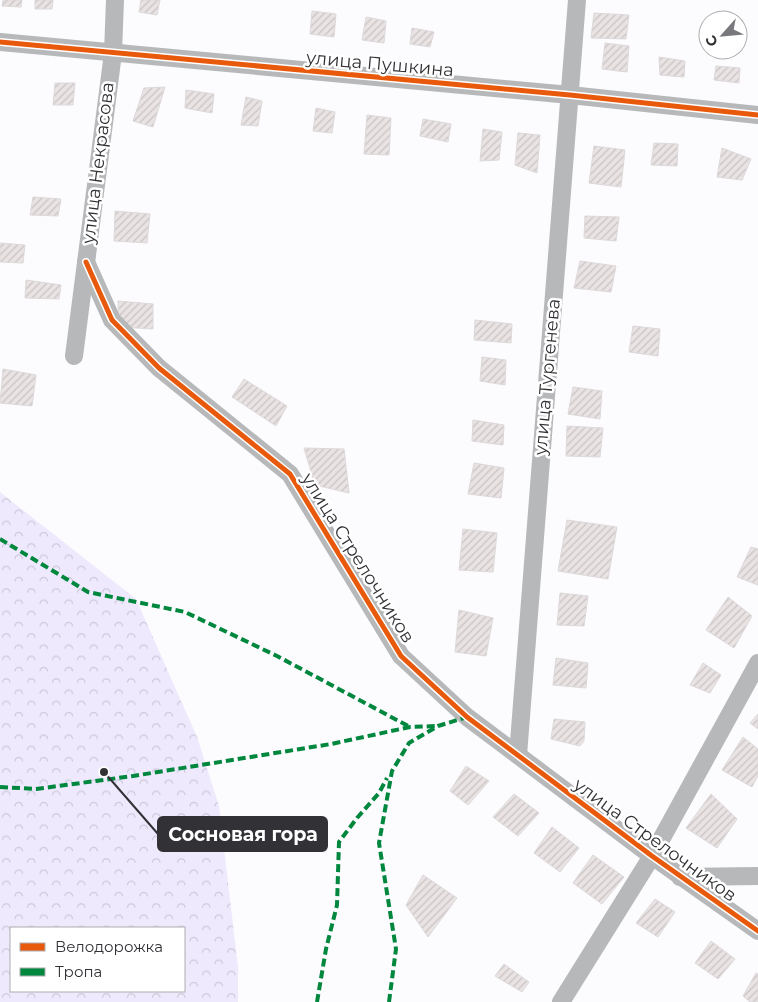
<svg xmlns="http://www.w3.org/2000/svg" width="758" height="1002" font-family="Montserrat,sans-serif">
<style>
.forest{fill:url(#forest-crowns);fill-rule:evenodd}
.building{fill:url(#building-hatch);stroke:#ddd9da}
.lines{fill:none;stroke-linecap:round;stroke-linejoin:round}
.minor{stroke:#b6b8b9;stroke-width:18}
.quiet{stroke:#00873e;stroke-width:4;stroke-dasharray:8 4;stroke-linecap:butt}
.cycleway-casing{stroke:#fff;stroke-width:8}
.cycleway{stroke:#e8590c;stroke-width:5}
.labels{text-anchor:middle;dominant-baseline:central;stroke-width:5;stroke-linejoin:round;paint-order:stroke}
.street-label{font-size:18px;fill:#323236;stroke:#fff}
.leader{fill:none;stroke:#323236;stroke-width:2}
.callout-dot{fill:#323236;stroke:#fff;stroke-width:2}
.callout{fill:#323236;stroke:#323236;stroke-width:2}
.callout-label{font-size:19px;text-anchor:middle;font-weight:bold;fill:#fff}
</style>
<defs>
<pattern id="forest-crowns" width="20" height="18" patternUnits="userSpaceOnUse" patternTransform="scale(1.25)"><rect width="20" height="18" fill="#eee9fd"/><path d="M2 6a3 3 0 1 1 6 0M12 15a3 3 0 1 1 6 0" fill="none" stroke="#cdc8d9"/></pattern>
<pattern id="building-hatch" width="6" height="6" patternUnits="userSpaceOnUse" patternTransform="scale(1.25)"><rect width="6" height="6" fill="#eae3e4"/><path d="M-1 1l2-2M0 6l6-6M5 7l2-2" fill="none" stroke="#c9c3c4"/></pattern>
</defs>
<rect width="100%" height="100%" fill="#fcfbfd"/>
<path class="forest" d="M 0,492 L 136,599 L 197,737 L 219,806 L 238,967 L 238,1002 L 0,1002 ZM 11,928 L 184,928 L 184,991 L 11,991 Z"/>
<g class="building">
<path d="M 3,0 L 22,0 L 21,7 L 2,6 Z"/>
<path d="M 35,0 L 53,0 L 52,9 L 35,9 Z"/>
<path d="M 141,0 L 160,0 L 157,15 L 139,12 Z"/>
<path d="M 312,11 L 336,14 L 334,37 L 310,34 Z"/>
<path d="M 594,13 L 629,15 L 626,39 L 591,38 Z"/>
<path d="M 366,17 L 386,21 L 384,43 L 362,40 Z"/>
<path d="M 412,28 L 434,32 L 430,47 L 410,44 Z"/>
<path d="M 605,43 L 629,46 L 627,72 L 602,69 Z"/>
<path d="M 659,57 L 685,61 L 684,77 L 660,75 Z"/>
<path d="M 716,66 L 740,68 L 739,83 L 714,80 Z"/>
<path d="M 55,83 L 75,83 L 73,105 L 53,105 Z"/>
<path d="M 165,87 L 153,127 L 133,121 L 144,88 Z"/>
<path d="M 186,90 L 214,94 L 212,113 L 185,108 Z"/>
<path d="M 246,97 L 262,101 L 258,126 L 241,125 Z"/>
<path d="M 316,108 L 335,112 L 332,133 L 313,131 Z"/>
<path d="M 367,115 L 391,118 L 389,155 L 364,154 Z"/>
<path d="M 423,119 L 451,124 L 448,142 L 420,136 Z"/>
<path d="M 483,129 L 502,132 L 499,160 L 480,161 Z"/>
<path d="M 518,133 L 540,135 L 537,173 L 515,165 Z"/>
<path d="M 654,143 L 678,144 L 677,166 L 651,165 Z"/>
<path d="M 594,146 L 625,150 L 621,187 L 589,183 Z"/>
<path d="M 722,148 L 751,159 L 742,180 L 717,177 Z"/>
<path d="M 33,197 L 61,199 L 58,216 L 30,215 Z"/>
<path d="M 115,211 L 150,214 L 147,243 L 114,241 Z"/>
<path d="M 585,216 L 619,217 L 616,241 L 584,238 Z"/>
<path d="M 0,243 L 25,245 L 23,263 L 0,262 Z"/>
<path d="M 580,261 L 616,266 L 611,292 L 574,288 Z"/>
<path d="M 26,280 L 61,285 L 59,299 L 25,298 Z"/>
<path d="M 118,301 L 153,304 L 153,329 L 119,327 Z"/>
<path d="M 475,320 L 512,324 L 511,343 L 474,340 Z"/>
<path d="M 633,326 L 660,329 L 658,356 L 629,352 Z"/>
<path d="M 482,357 L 506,360 L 505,385 L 480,381 Z"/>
<path d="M 3,369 L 36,375 L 32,406 L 0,403 Z"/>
<path d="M 244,379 L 287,406 L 276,426 L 232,397 Z"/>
<path d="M 573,387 L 602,391 L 600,419 L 568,414 Z"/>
<path d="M 473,420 L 504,425 L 503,445 L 472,441 Z"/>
<path d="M 567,426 L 603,428 L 600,457 L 566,456 Z"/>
<path d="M 304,448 L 344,449 L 349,493 L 315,485 Z"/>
<path d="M 474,463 L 504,468 L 501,498 L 468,494 Z"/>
<path d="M 567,520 L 617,527 L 608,579 L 558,571 Z"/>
<path d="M 463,529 L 497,533 L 493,572 L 459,570 Z"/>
<path d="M 751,547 L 758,549 L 758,585 L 737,577 Z"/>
<path d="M 560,593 L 588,596 L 584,626 L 557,625 Z"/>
<path d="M 728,597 L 752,616 L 734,648 L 706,630 Z"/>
<path d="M 459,610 L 493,618 L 486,656 L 455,652 Z"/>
<path d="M 556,658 L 588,663 L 586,688 L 553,685 Z"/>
<path d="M 703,663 L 721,675 L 710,693 L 690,685 Z"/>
<path d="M 758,714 L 758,729 L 750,723 Z"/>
<path d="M 554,719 L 585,722 L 584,741 L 580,746 L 551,739 Z"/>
<path d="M 743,737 L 758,749 L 758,776 L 752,787 L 722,770 Z"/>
<path d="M 466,766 L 489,781 L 468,805 L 450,791 Z"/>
<path d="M 514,794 L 539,813 L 518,836 L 493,817 Z"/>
<path d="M 711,794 L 737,819 L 717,848 L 686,828 Z"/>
<path d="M 552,827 L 579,848 L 560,872 L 534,853 Z"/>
<path d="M 593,855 L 624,877 L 602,904 L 573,883 Z"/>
<path d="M 423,875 L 457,898 L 428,937 L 406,905 Z"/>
<path d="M 655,899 L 675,912 L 658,937 L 636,923 Z"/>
<path d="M 711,941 L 735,959 L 718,979 L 695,963 Z"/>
<path d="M 504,964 L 529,982 L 522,992 L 495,976 Z"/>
<path d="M 756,973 L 758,974 L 758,1002 L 750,1002 L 743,996 Z"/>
</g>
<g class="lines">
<g class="minor">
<path d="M 0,42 L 570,95 L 758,115"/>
<path d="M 86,262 L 112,320 L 159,368 L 290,474 L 401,656 L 467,717 L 652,856 L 758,931"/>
<path d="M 74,356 L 113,53 L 115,0"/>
<path d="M 518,755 L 577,0"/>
<path d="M 680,877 L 758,876"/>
<path d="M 561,1002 L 652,856 L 758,663"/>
</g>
<g class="quiet">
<path d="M 0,539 L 88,592 L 185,612 L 277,656 L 410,727"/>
<path d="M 0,787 L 36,789 L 133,776 L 331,744 L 410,727 L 438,726"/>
<path d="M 317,1002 L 326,949 L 337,905 L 339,842 L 357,818 L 379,793 L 387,778"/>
<path d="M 389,1002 L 396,949 L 379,843 L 392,771 L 409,743 L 438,726 L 467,717"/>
</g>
<defs>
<g id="cycleway">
<path d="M 0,42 L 570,95 L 758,115"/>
<path d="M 86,262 L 112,320 L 159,368 L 290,474 L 401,656 L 467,717 L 652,856 L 758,931"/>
</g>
</defs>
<use href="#cycleway" class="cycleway-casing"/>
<use href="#cycleway" class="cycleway"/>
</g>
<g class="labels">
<g class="street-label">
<text transform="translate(380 64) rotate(5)">улица Пушкина</text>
<text transform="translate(98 163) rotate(-83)">улица Некрасова</text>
<text transform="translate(547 377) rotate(-85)">улица Тургенева</text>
<text transform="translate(358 558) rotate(58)">улица Стрелочников</text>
<text transform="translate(655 840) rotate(36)">улица Стрелочников</text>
</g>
</g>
<path class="leader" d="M104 772L158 834"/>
<circle class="callout-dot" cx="104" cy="772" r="5"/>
<rect class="callout" x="158" y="817" width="169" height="34" rx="5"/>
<g class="callout-label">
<text x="243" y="841">Сосновая гора</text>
</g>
<rect x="10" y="927" width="175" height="65" fill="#ffffff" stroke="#adadaf"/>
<rect x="20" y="943" width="25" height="8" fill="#e8590c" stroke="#adadaf"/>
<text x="55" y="952" font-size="15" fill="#323236">Велодорожка</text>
<rect x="20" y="968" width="25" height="8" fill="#00873e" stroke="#adadaf"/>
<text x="55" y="977" font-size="15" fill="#323236">Тропа</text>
<g transform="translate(723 35) rotate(243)"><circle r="24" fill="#ffffff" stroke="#adadaf"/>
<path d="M0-4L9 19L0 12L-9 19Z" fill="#79787c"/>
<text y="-8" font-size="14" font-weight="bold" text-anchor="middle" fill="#323236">С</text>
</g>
</svg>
